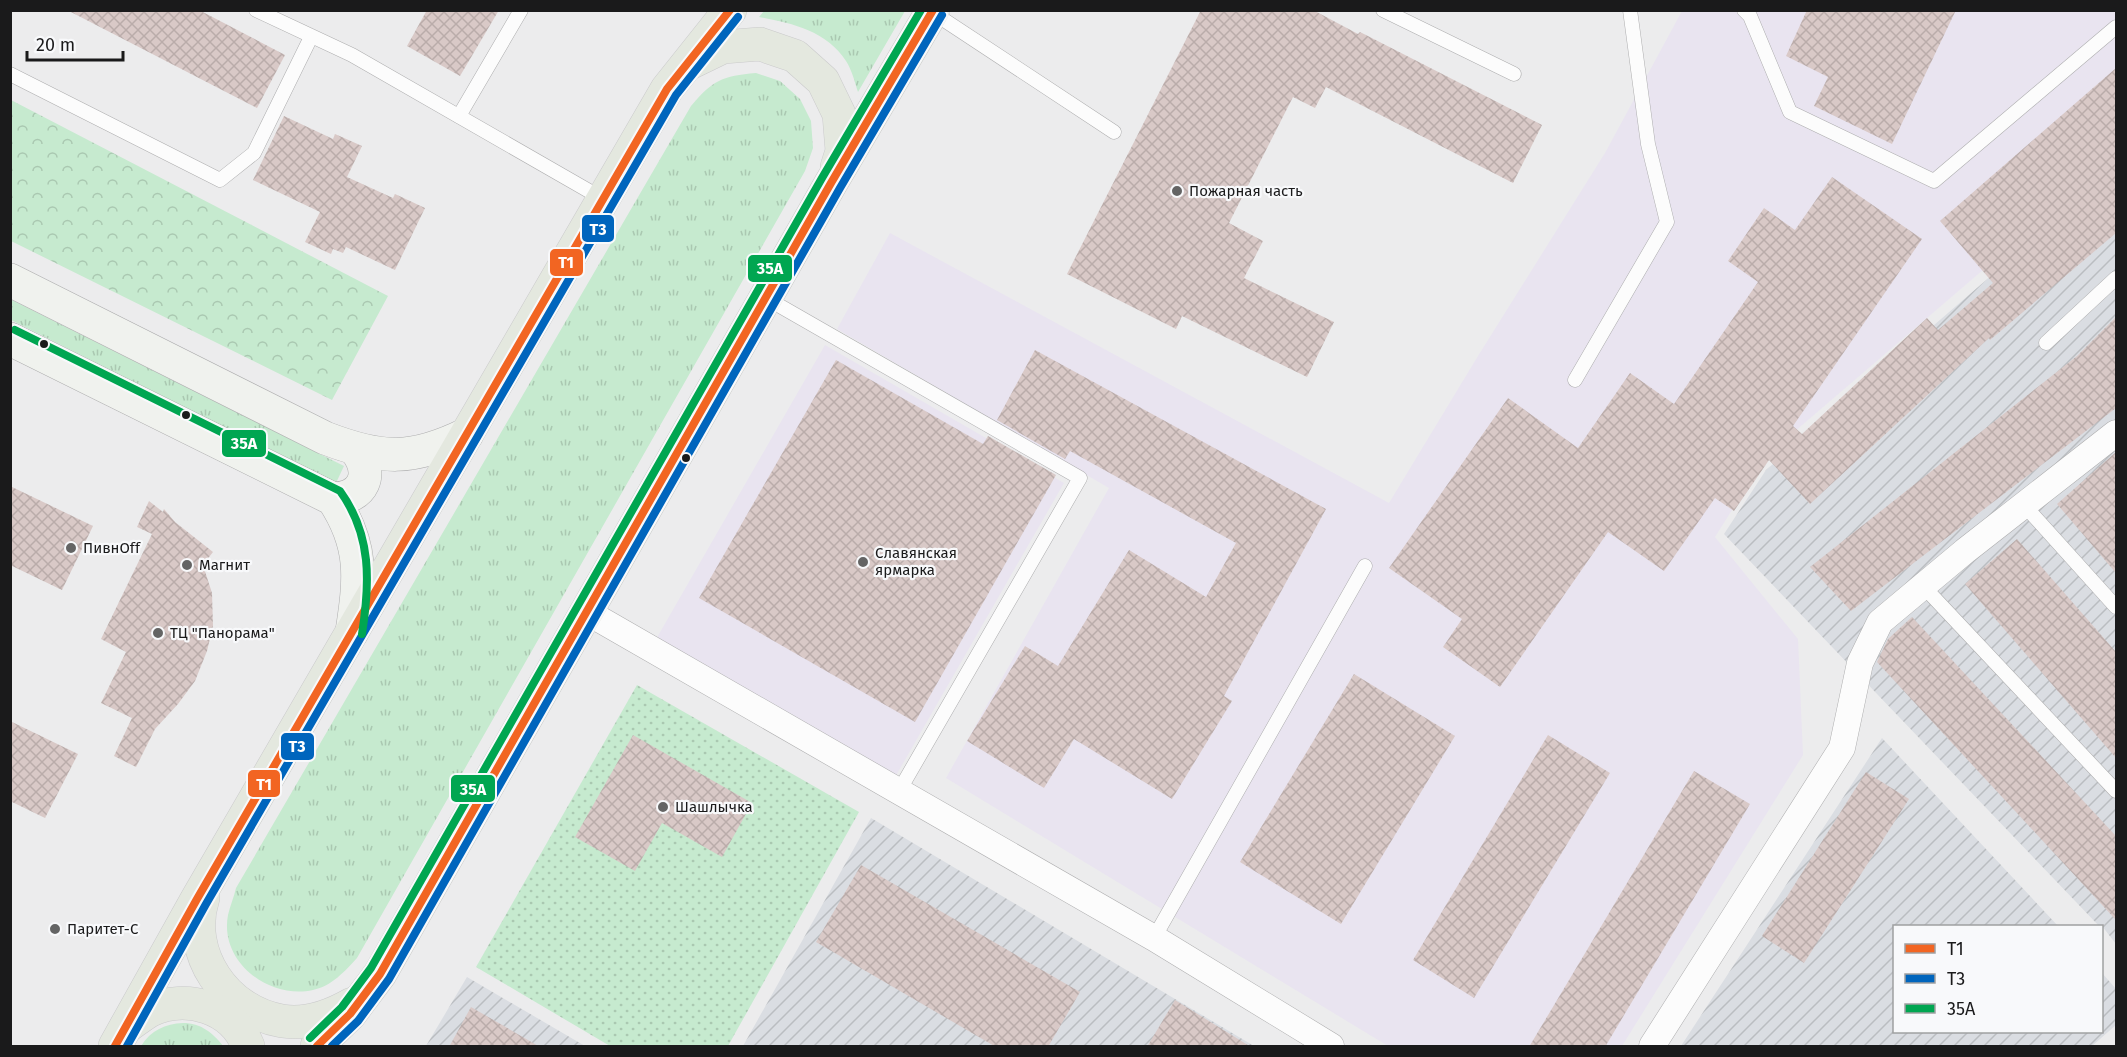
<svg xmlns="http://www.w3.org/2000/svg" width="2127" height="1057" font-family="'Fira Sans',sans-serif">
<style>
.commercial{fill:#e9e4f0}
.industrial{fill:url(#industrial-furrows)}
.grass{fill:url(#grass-tufts)}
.forest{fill:url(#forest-crowns)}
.park{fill:url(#park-dots)}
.building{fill:url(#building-cross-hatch)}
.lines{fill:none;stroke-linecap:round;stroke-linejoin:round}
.lane-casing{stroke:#adadae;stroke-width:15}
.street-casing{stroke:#adadae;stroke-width:27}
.secondary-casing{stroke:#adadae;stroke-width:34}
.primary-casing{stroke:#cacacb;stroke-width:34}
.lane{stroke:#fcfcfc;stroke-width:14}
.street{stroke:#fcfcfc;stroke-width:26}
.secondary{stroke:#f0f2ee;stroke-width:33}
.primary{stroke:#e4e8df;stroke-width:33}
.bus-1-casing{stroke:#f8f9fb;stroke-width:12}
.bus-2-casing{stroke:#f8f9fb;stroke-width:12}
.bus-3-casing{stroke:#f8f9fb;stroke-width:12}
.bus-1{stroke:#f26522;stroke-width:8}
.bus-2{stroke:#0065bd;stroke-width:8}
.bus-3{stroke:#00a651;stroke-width:8}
.poi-dot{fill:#646464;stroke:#f8f9fb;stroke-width:2}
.bus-dot{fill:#1a1a1b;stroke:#f8f9fb;stroke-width:2}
.labels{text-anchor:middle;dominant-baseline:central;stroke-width:4.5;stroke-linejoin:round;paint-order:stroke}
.poi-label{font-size:15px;fill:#1a1a1b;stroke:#f8f9fb;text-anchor:start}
.line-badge{stroke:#f8f9fb;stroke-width:2}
.badge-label{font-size:16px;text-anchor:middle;font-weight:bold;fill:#fff}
</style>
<defs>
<pattern id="industrial-furrows" width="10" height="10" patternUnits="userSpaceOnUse" patternTransform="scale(1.5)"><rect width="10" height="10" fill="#dadde2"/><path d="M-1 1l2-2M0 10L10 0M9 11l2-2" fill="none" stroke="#babdc1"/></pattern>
<pattern id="grass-tufts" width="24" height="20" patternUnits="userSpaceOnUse" patternTransform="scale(1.5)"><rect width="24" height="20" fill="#c6eacf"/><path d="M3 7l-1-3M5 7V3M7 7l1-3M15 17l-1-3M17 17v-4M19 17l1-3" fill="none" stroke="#aac8b1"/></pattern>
<pattern id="forest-crowns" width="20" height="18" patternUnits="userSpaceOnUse" patternTransform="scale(1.5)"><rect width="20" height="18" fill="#c6eacf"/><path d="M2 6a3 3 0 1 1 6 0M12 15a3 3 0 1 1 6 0" fill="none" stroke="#aac8b1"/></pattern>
<pattern id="park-dots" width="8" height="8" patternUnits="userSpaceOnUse" patternTransform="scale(1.5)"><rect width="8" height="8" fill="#c6eacf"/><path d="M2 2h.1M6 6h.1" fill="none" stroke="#aac8b1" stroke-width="1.8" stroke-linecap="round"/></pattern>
<pattern id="building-cross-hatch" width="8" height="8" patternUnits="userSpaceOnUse" patternTransform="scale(1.5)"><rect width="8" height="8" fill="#d9c9c7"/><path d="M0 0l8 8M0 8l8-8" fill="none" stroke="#baacaa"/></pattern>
</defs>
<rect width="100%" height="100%" fill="#ececed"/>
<g class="commercial">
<path d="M 1682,11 L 2116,11 L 2116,156 L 1766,456 L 1715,537 L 1798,639 L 1803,755 L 1622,1046 L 1388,1046 L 946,778 L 1109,488 L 837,329 L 890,233 L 1389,503 L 1478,356 L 1605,153 Z"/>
<path d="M 825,345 L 1064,483 L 894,779 L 655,641 Z"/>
</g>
<g class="industrial">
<path d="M 2116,168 L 2116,944 L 2102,926 L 2099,926 L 1724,534 L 1766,470 Z"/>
<path d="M 1882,738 L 2058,926 L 1894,926 L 1894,1032 L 2102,1032 L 2102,973 L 2116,989 L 2116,1025 L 2092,1046 L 1681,1046 Z"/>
<path d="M 871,818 L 1254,1046 L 743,1046 Z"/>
<path d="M 467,977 L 585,1046 L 426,1046 Z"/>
</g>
<g class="grass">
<path d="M 764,11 L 764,10 L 905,11 L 858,92 C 855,83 852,70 846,61 C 827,31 791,23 759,17 Z"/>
<path d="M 756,73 L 780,81 L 800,99 L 811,121 L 813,148 L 805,171 L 357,958 C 345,971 332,986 313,990 C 270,1000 219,962 228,915 C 230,906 234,897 236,888 L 691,106 C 713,80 722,76 756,73 Z"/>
<path d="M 10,299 L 344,466 L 336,483 L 11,320 Z"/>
<path d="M 183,1023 C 201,1023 213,1033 223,1046 L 141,1046 C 151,1030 165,1024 183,1023 Z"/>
</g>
<path class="forest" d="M 11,100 L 388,296 L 332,400 L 11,241 Z"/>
<path class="park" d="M 637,685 L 859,812 L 728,1046 L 610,1046 L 476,967 Z"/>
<g class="building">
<path d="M 67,10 L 199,10 L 285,55 L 257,108 Z"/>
<path d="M 427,10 L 499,10 L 460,76 L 407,46 Z"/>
<path d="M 1201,10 L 1313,10 L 1358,34 L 1360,32 L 1542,125 L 1513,183 L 1326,87 L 1315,108 L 1293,97 L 1229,223 L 1263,241 L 1244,278 L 1334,322 L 1307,377 L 1182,316 L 1176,329 L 1067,274 Z"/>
<path d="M 1807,10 L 1956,10 L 1892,144 L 1814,106 L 1828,77 L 1786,56 Z"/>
<path d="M 2116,68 L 2116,233 L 1990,340 L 1989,338 L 1810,504 L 1769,460 L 1734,511 L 1715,498 L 1664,571 L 1608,532 L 1500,687 L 1443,647 L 1462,619 L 1389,568 L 1508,398 L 1578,448 L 1630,373 L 1674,404 L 1758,282 L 1728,261 L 1764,208 L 1795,230 L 1832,177 L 1922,239 L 1793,426 L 1802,434 L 1927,318 L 1938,330 L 1993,283 L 1940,221 Z"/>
<path d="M 284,116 L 333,139 L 335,134 L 362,146 L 347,177 L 393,198 L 395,194 L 425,208 L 395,270 L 346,247 L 343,253 L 333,249 L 331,254 L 305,242 L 320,212 L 253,180 Z"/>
<path d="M 2116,317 L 2116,408 L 1851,611 L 1810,567 L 2077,356 Z"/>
<path d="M 1035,350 L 1326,509 L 1224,696 L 1232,701 L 1172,799 L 1074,739 L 1044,788 L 967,741 L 1025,646 L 1058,666 L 1129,550 L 1206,597 L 1236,543 L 1070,451 L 1065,459 L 997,420 Z"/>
<path d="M 836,360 L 983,444 L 988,436 L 1056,475 L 915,722 L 699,598 Z"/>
<path d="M 2116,452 L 2116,573 L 2057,504 Z"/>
<path d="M 10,486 L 93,526 L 62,590 L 10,565 Z"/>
<path d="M 149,501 L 163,512 L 164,509 L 175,522 L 213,552 L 206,561 L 201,559 L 212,593 L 213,626 L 207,651 L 195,681 L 178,704 L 155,729 L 136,767 L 114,756 L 132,718 L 101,703 L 126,652 L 101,639 L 152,534 L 137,527 Z"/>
<path d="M 2017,539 L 2116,652 L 2116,758 L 1965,584 Z"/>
<path d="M 1912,617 L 2116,836 L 2116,920 L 1877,662 L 1888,639 Z"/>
<path d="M 1354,674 L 1455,736 L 1341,924 L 1240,862 Z"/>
<path d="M 10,721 L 78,754 L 45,818 L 10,801 Z"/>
<path d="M 633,735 L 752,803 L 722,857 L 662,823 L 635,871 L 575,837 Z"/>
<path d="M 1548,735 L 1610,773 L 1474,998 L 1413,960 Z"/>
<path d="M 1694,771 L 1750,804 L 1605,1047 L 1529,1047 Z"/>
<path d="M 1866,772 L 1909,799 L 1804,963 L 1762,936 Z"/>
<path d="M 861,865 L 1080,992 L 1048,1047 L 996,1047 L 816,942 Z"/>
<path d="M 1175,1000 L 1251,1047 L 1147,1047 Z"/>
<path d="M 471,1007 L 540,1047 L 449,1047 Z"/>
</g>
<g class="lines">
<defs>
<g id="lane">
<path d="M 256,10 L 352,55 L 603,199"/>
<path d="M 1383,10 L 1514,74"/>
<path d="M 1744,10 L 1750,16 L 1790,112 L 1934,181 L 2116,27"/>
<path d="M 932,12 L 1114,132"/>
<path d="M 10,74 L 220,180 L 254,153 L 311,37"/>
<path d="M 459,116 L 521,10"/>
<path d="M 766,298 L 1080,478 L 899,791"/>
<path d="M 2046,343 L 2116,278"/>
<path d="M 1575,380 L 1667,222 L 1648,144 L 1630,10"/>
<path d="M 2024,505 L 2116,607"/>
<path d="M 1923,586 L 2116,791"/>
<path d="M 1154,938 L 1365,566"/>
</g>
<g id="street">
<path d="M 587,612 L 1154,938 L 1331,1046"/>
<path d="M 1652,1046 L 1842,748 L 1860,663 L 1880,622 L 1965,551 L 2116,433"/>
</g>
<g id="secondary">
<path d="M 10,280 L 325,438 C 382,460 412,461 467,434"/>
<path d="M 10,339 L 333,499 C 364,546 360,579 352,632"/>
<path d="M 333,499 C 364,498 374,474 356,450"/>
</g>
<g id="primary">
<path d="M 690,63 L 723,47 L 760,44 L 795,56 L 823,81 L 839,114 L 842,151 L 837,167"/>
<path d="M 203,898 C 185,953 226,1012 282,1021 C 307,1025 331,1016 352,1004"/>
<path d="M 126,1027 C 133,1022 141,1016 149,1011 C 186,993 233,1007 248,1046"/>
<path d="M 115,1046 L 197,899 L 667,89 L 730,10"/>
<path d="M 317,1046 L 350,1014 L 380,974 L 831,183 L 933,10"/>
</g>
</defs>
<use href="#lane" class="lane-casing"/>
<use href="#street" class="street-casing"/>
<use href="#secondary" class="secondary-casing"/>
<use href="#primary" class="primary-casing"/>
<use href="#lane" class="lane"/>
<use href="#street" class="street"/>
<use href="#secondary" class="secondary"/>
<use href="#primary" class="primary"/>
<defs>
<g id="bus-1">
<path d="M 115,1046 L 197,899 L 667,89 L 730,10"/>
<path d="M 317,1046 L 350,1014 L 380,974 L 831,183 L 933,10"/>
</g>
<g id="bus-2">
<path d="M 127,1046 L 206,904 L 676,95 L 738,17"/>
<path d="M 332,1046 L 358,1021 L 389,979 L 840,188 L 942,15"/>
</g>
<g id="bus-3">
<path d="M 15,330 L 340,491 C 372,535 370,583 362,634"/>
<path d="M 310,1038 L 342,1007 L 371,968 L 822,178 L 921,10"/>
</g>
</defs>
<use href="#bus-1" class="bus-1-casing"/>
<use href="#bus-2" class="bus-2-casing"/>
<use href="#bus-3" class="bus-3-casing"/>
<use href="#bus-1" class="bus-1"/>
<use href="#bus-2" class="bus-2"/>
<use href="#bus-3" class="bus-3"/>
</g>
<g class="poi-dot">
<circle cx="1177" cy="191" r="6"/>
<circle cx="71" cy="548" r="6"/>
<circle cx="863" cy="562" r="6"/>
<circle cx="187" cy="565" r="6"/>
<circle cx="158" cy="633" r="6"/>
<circle cx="663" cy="807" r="6"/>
<circle cx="55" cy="929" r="6"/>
</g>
<g class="bus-dot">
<circle cx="44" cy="344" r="5"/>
<circle cx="186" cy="415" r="5"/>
<circle cx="686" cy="458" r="5"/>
</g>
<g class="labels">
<g class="poi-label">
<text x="1189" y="191">Пожарная часть</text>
<text x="83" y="548">ПивнOff</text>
<text x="875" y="553">Славянская<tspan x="875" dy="17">ярмарка</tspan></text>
<text x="199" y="565">Магнит</text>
<text x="170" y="633">ТЦ "Панорама"</text>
<text x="675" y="807">Шашлычка</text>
<text x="67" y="929">Паритет-С</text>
</g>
</g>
<g class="line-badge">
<rect x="581" y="214" width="34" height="29" rx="6" fill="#0065bd"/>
<rect x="549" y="248" width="35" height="29" rx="6" fill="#f26522"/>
<rect x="747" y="254" width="46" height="29" rx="6" fill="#00a651"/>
<rect x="221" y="429" width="46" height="29" rx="6" fill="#00a651"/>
<rect x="280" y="732" width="35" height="29" rx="6" fill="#0065bd"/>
<rect x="247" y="769" width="34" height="29" rx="6" fill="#f26522"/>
<rect x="450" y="774" width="46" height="29" rx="6" fill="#00a651"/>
</g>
<g class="badge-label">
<text x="598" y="235">Т3</text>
<text x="566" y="268">Т1</text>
<text x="770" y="274">35А</text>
<text x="244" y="449">35А</text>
<text x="297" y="752">Т3</text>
<text x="264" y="790">Т1</text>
<text x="473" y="795">35А</text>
</g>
<rect width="2127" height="1057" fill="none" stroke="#1a1a1b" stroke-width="24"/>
<rect x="1893" y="925" width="210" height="108" fill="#f8f9fb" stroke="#9fa0a1" stroke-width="1.5"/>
<rect x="1905" y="944" width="30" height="9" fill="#f26522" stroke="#9fa0a1" stroke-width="1.5"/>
<text x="1947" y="955" font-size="18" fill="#1a1a1b">Т1</text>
<rect x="1905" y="974" width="30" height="9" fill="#0065bd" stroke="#9fa0a1" stroke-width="1.5"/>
<text x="1947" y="985" font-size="18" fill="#1a1a1b">Т3</text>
<rect x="1905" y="1004" width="30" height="9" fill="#00a651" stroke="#9fa0a1" stroke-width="1.5"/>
<text x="1947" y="1015" font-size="18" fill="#1a1a1b">35А</text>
<path d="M27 51v9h96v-9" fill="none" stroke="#1a1a1b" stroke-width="3"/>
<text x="36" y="51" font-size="18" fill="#1a1a1b" stroke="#f8f9fb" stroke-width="4.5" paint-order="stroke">20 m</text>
</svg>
